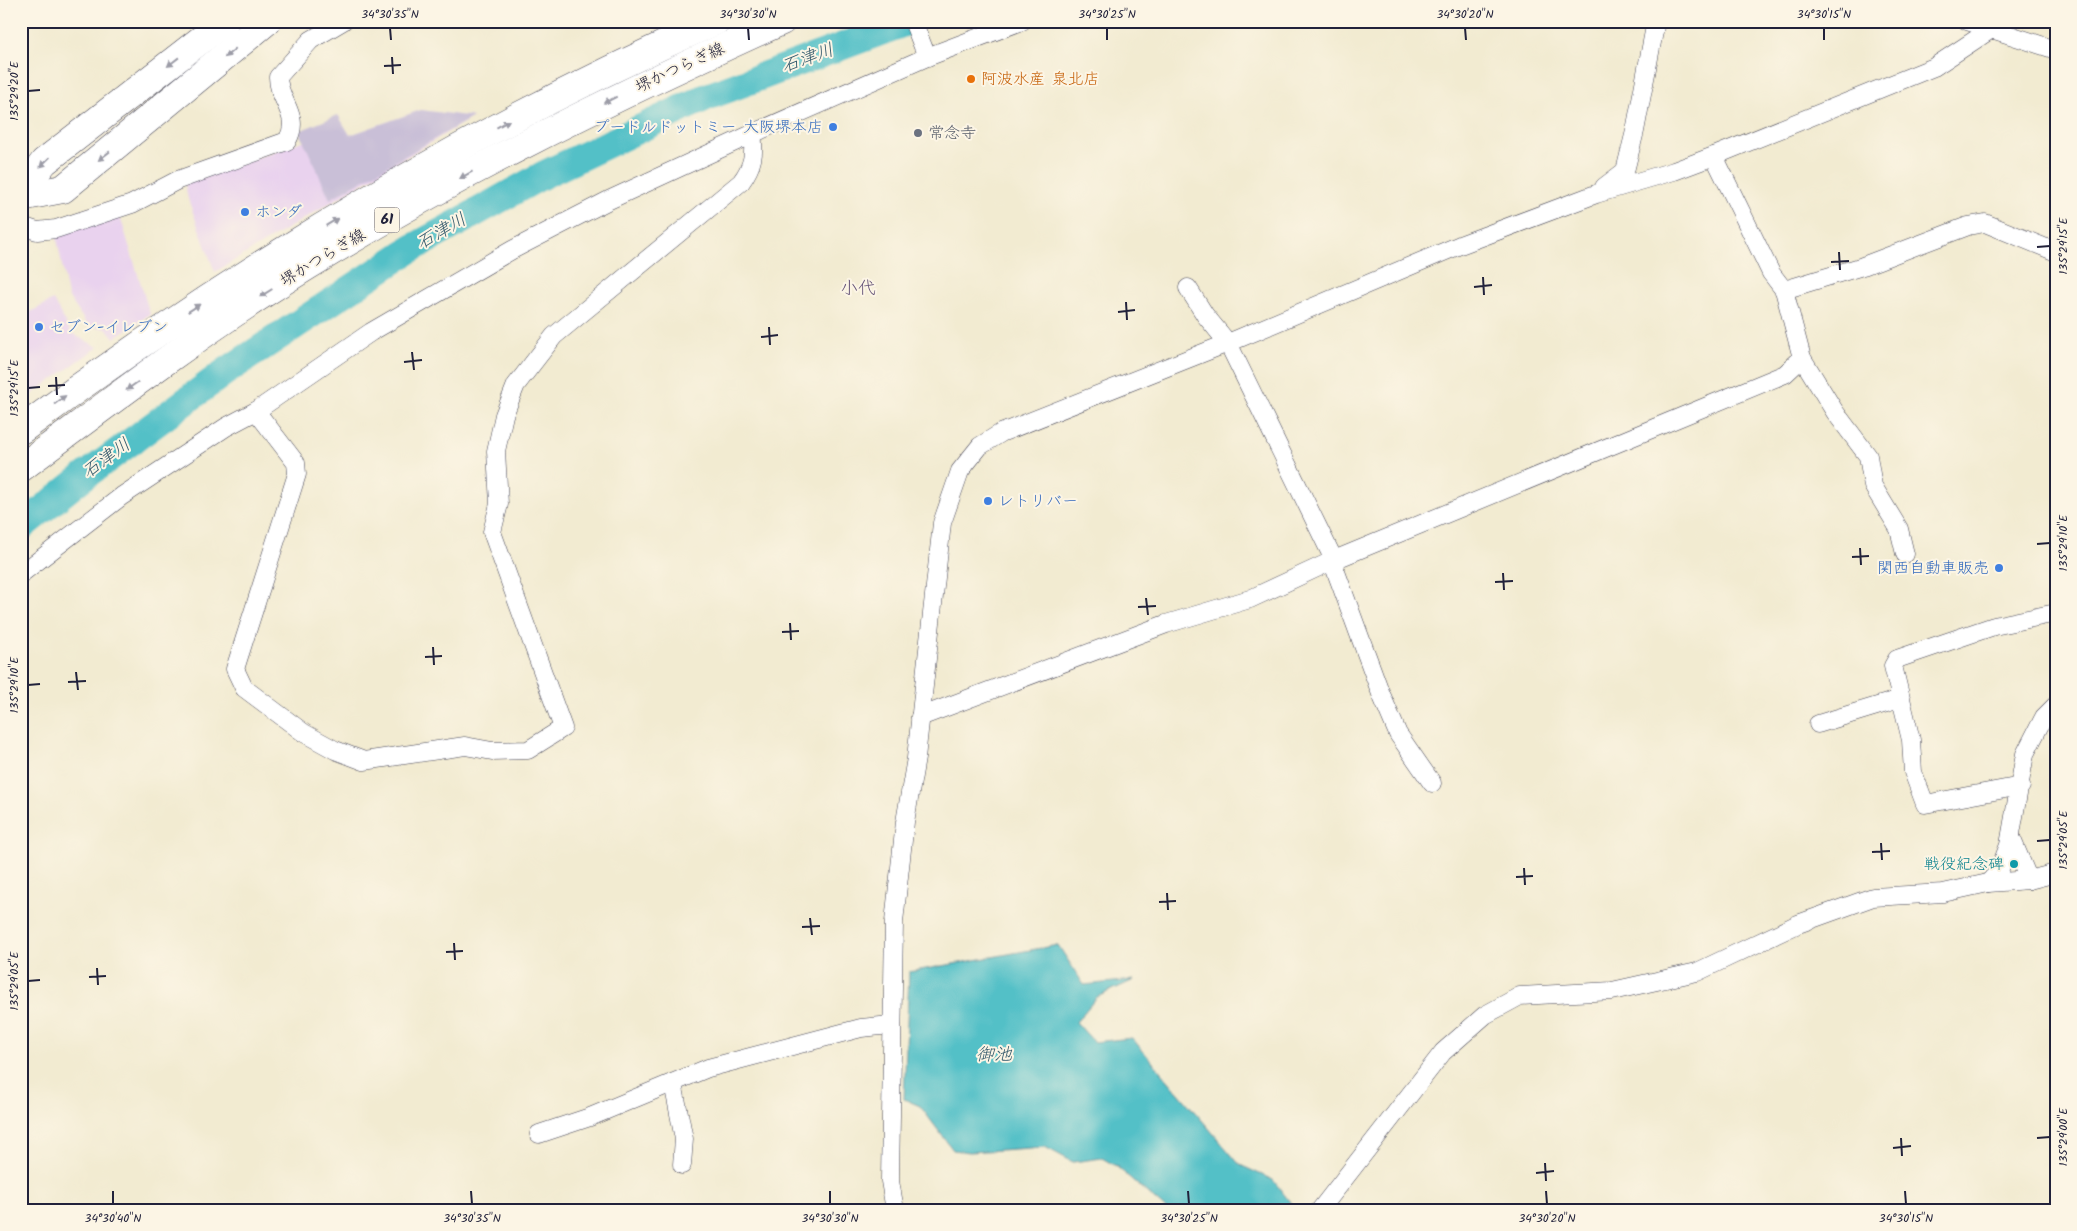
<svg xmlns="http://www.w3.org/2000/svg" width="2077" height="1231" font-family="Kalam,'Klee One',sans-serif">
<style>
.built{fill:#e9d2ee}
.industrial{fill:#c9bfd7}
.water{fill:#52c0c7;stroke:#3a7181}
.lines{fill:none;stroke-linecap:round;stroke-linejoin:round}
.river{stroke:#52c0c7;stroke-width:28}
.street-casing{stroke:#414052;stroke-width:19}
.primary-casing{stroke:#414052;stroke-width:29}
.highway-casing{stroke:#414052;stroke-width:29}
.street{stroke:#fff;stroke-width:18}
.primary{stroke:#fff;stroke-width:28}
.highway{stroke:#fff;stroke-width:28}
.oneway{fill:#9c9ca7}
.ticks{fill:none;stroke:#22223b;stroke-width:2}
.food-dot{fill:#e8710a;stroke:#fcf5e5;stroke-width:2}
.shop-dot{fill:#3f7fe0;stroke:#fcf5e5;stroke-width:2}
.worship-dot{fill:#6b7280;stroke:#fcf5e5;stroke-width:2}
.culture-dot{fill:#0f9aa8;stroke:#fcf5e5;stroke-width:2}
.labels{text-anchor:middle;dominant-baseline:central;stroke-width:4;stroke-linejoin:round;paint-order:stroke}
.shield{fill:#fcf5e5;stroke:#63616e;stroke-width:1}
.shield-label{font-size:15px;font-weight:bold;fill:#22223b}
.street-label{font-size:16px;fill:#22223b;stroke:#fcf5e5}
.food-label{font-size:16px;fill:#c56008;stroke:#fcf5e5;text-anchor:start}
.shop-label{font-size:16px;fill:#366cbe;stroke:#fcf5e5;text-anchor:start}
.worship-label{font-size:16px;fill:#5b616d;stroke:#fcf5e5;text-anchor:start}
.culture-label{font-size:16px;fill:#0d838f;stroke:#fcf5e5;text-anchor:end}
.water-label{font-size:18px;font-style:italic;fill:#33596c;stroke:#fcf5e5}
.neighbourhood-label{font-size:18px;fill:#635277;stroke:#fcf5e5}
.neatline{fill:none;stroke:#22223b;stroke-width:2}
.ticks-label{font-size:12px;text-anchor:middle;fill:#22223b}
</style>
<rect width="100%" height="100%" fill="#fcf5e5"/>
<filter id="ink" filterUnits="userSpaceOnUse"><feTurbulence type="fractalNoise" baseFrequency=".02" numOctaves="2"/><feDisplacementMap in="SourceGraphic" scale="10" xChannelSelector="R" yChannelSelector="G"/><feConvolveMatrix kernelMatrix="1 2 1 2 8 2 1 2 1" color-interpolation-filters="sRGB"/></filter>
<filter id="wash" filterUnits="userSpaceOnUse"><feTurbulence type="fractalNoise" baseFrequency=".0096" numOctaves="4" result="noise"/><feDisplacementMap in="SourceGraphic" scale="20" xChannelSelector="R" yChannelSelector="G"/><feGaussianBlur stdDeviation="1.12" result="paint"/><feColorMatrix in="noise" values="0 0 0 0 0 0 0 0 0 0 0 0 0 0 0 0 0 1.4 0 .05"/><feComposite in="paint" operator="in"/></filter>
<g filter="url(#wash)">
<rect width="100%" height="100%" fill="#f2ebd1"/>
<g class="built">
<path d="M 421,110 L 473,117 L 215,272 L 188,199 L 185,184 L 303,141 L 338,115 L 350,135 Z"/>
<path d="M 120,216 L 150,314 L 114,338 L 107,329 L 88,326 L 68,296 L 57,239 L 60,233 Z"/>
<path d="M 53,300 L 71,333 L 98,347 L 21,402 L 21,317 Z"/>
</g>
<path class="industrial" d="M 421,110 L 473,117 L 330,199 L 299,131 L 338,115 L 350,135 Z"/>
<path class="water" d="M 1058,945 L 1084,985 L 1134,980 L 1097,997 L 1076,1022 L 1094,1042 L 1132,1038 L 1240,1165 L 1273,1180 L 1293,1206 L 1292,1210 L 1167,1210 L 1116,1166 L 1102,1158 L 1073,1162 L 1045,1147 L 970,1152 L 953,1150 L 920,1106 L 904,1099 L 909,972 Z"/>
<g class="lines">
<path class="river" d="M 21,527 L 78,481 L 225,372 L 411,249 L 543,175 L 704,98 L 910,21"/>
</g>
</g>
<g filter="url(#ink)">
<g class="lines">
<defs>
<g id="street">
<path d="M 913,21 L 927,57"/>
<path d="M 1967,21 L 2056,50"/>
<path d="M 1714,156 L 1771,273 L 1784,290 L 1802,358 L 1835,412 L 1868,456 L 1873,486 L 1899,529 L 1905,554"/>
<path d="M 1604,187 L 1625,171 L 1635,131 L 1656,21"/>
<path d="M 25,227 L 37,231 L 56,229 L 132,204 L 178,180 L 287,141 C 302,116 278,101 278,77 L 311,40 L 343,21"/>
<path d="M 1188,288 L 1205,315 L 1228,343 L 1334,560"/>
<path d="M 1784,290 L 1863,266 L 1968,226 L 1985,223 L 2056,252"/>
<path d="M 256,411 L 296,463 L 297,474 L 235,669 L 244,688 L 304,733 L 335,750 L 364,761 L 465,746 L 492,751 L 528,750 L 563,728 L 492,532 L 499,504 L 496,451 L 504,415 L 516,385 L 554,336 L 741,182 C 753,166 755,153 752,134"/>
<path d="M 1332,561 L 1381,694 L 1398,734 L 1432,783"/>
<path d="M 21,574 L 122,496 L 226,427 L 256,411 L 371,332 L 512,250 L 609,200 L 752,134 L 927,57 L 1022,21"/>
<path d="M 920,717 L 1166,624 L 1250,599 L 1334,560 L 1785,374 L 1802,358"/>
<path d="M 1818,724 L 1900,699"/>
<path d="M 2021,786 L 1925,804 L 1913,772 L 1911,740 L 1893,666 L 1897,659 L 1994,626 L 2056,613"/>
<path d="M 2011,837 L 2029,880"/>
<path d="M 1988,883 L 1999,871 L 2009,845 L 2025,754 L 2044,717 L 2056,705"/>
<path d="M 673,1083 L 684,1139 L 682,1165"/>
<path d="M 539,1134 L 590,1117 L 708,1068 L 861,1028 L 891,1025"/>
<path d="M 895,1210 L 890,1181 L 894,922 L 905,822 L 916,758 L 942,523 L 960,471 L 980,446 L 1001,433 L 1228,343 L 1460,245 L 1596,194 L 1674,171 L 1714,156 L 1934,67 L 1993,28 L 1997,21"/>
<path d="M 1320,1210 L 1443,1052 L 1485,1015 L 1520,996 L 1612,991 L 1697,972 L 1798,924 L 1873,897 L 1943,893 L 1988,883 L 2029,880 L 2056,873"/>
</g>
<g id="primary">
<path d="M 21,430 C 237,269 470,130 716,21"/>
<path d="M 21,468 C 101,409 180,348 263,294 C 428,188 603,102 782,21"/>
</g>
<g id="highway">
<path d="M 21,192 L 44,162 L 225,21"/>
<path d="M 21,197 L 63,189 L 267,21"/>
</g>
</defs>
<use href="#street" class="street-casing"/>
<use href="#primary" class="primary-casing"/>
<use href="#highway" class="highway-casing"/>
<use href="#street" class="street"/>
<use href="#primary" class="primary"/>
<use href="#highway" class="highway"/>
</g>
<defs><path id="oneway-solid" d="M-6-.8H1V-3.2L6.5 0L1 3.2V.8H-6Z" transform="scale(1.25)"/></defs>
<g class="oneway">
<use href="#oneway-solid" transform="translate(230 53) rotate(140)"/>
<use href="#oneway-solid" transform="translate(173 62) rotate(142)"/>
<use href="#oneway-solid" transform="translate(610 100) rotate(154)"/>
<use href="#oneway-solid" transform="translate(503 124) rotate(-29)"/>
<use href="#oneway-solid" transform="translate(104 156) rotate(142)"/>
<use href="#oneway-solid" transform="translate(45 162) rotate(135)"/>
<use href="#oneway-solid" transform="translate(466 175) rotate(151)"/>
<use href="#oneway-solid" transform="translate(332 222) rotate(-31)"/>
<use href="#oneway-solid" transform="translate(266 293) rotate(148)"/>
<use href="#oneway-solid" transform="translate(194 308) rotate(-33)"/>
<use href="#oneway-solid" transform="translate(132 386) rotate(145)"/>
<use href="#oneway-solid" transform="translate(60 400) rotate(-37)"/>
</g>
</g>
<path class="ticks" d="M 390,28 L 391,40M 748,28 L 749,40M 1107,28 L 1107,40M 1465,28 L 1466,40M 1824,28 L 1824,40M 392,57 L 393,74M 384,66 L 401,65M 28,91 L 40,90M 2037,247 L 2050,246M 1839,252 L 1840,270M 1831,262 L 1849,261M 1483,277 L 1484,295M 1474,287 L 1492,285M 1126,302 L 1127,320M 1118,312 L 1135,310M 769,327 L 770,345M 761,337 L 778,335M 412,352 L 414,370M 404,362 L 422,360M 56,377 L 57,395M 48,386 L 65,385M 28,388 L 40,387M 2037,544 L 2050,543M 1860,548 L 1861,565M 1852,557 L 1869,556M 1503,573 L 1504,590M 1495,582 L 1513,581M 1146,598 L 1148,615M 1138,607 L 1156,606M 790,623 L 791,640M 782,632 L 799,631M 433,647 L 434,665M 425,657 L 442,656M 76,672 L 78,690M 68,682 L 86,681M 28,685 L 40,684M 2037,841 L 2050,840M 1881,843 L 1882,860M 1872,852 L 1890,851M 1524,868 L 1525,885M 1516,877 L 1533,876M 1167,893 L 1168,910M 1159,902 L 1176,901M 810,918 L 812,935M 802,927 L 820,926M 454,943 L 455,960M 446,952 L 463,951M 97,968 L 98,985M 89,977 L 106,976M 28,981 L 40,980M 1901,1138 L 1902,1156M 2037,1138 L 2050,1137M 1893,1148 L 1911,1146M 1545,1163 L 1546,1181M 1536,1173 L 1554,1171M 113,1191 L 113,1204M 471,1191 L 472,1204M 830,1191 L 830,1204M 1188,1191 L 1189,1204M 1546,1191 L 1547,1204M 1905,1191 L 1906,1204"/>
<circle class="food-dot" cx="971" cy="79" r="5"/>
<g class="shop-dot">
<circle cx="833" cy="127" r="5"/>
<circle cx="245" cy="212" r="5"/>
<circle cx="39" cy="327" r="5"/>
<circle cx="988" cy="501" r="5"/>
<circle cx="1999" cy="568" r="5"/>
</g>
<circle class="worship-dot" cx="918" cy="133" r="5"/>
<circle class="culture-dot" cx="2014" cy="864" r="5"/>
<g class="labels">
<rect class="shield" x="374.5" y="207.5" width="25" height="25" rx="4"/>
<g class="shield-label">
<text x="387" y="220">61</text>
</g>
<g class="street-label">
<text transform="translate(680 68) rotate(-25)">堺かつらぎ線</text>
<text transform="translate(323 258) rotate(-31)">堺かつらぎ線</text>
</g>
<g class="food-label">
<text x="981" y="79">阿波水産 泉北店</text>
</g>
<g class="shop-label">
<text x="823" y="127" text-anchor="end">プードルドットミー 大阪堺本店</text>
<text x="255" y="212">ホンダ</text>
<text x="49" y="327">セブン-イレブン</text>
<text x="998" y="501">レトリバー</text>
<text x="1989" y="568" text-anchor="end">関西自動車販売</text>
</g>
<g class="worship-label">
<text x="928" y="133">常念寺</text>
</g>
<g class="culture-label">
<text x="2004" y="864">戦役紀念碑</text>
</g>
<g class="water-label">
<text transform="translate(808 59) rotate(-20)">石津川</text>
<text transform="translate(442 232) rotate(-30)">石津川</text>
<text transform="translate(107 459) rotate(-36)">石津川</text>
<text x="994" y="1055">御池</text>
</g>
<g class="neighbourhood-label">
<text x="858" y="289">小代</text>
</g>
</g>
<rect width="2077" height="1231" fill="none" stroke="#fcf5e5" stroke-width="55"/>
<rect x="28" y="28" width="2022" height="1176" class="neatline"/>
<g class="ticks-label">
<text x="390" y="18">34°30'35"N</text>
<text x="748" y="18">34°30'30"N</text>
<text x="1107" y="18">34°30'25"N</text>
<text x="1465" y="18">34°30'20"N</text>
<text x="1824" y="18">34°30'15"N</text>
<text transform="translate(14 91) rotate(-90)" y="4">135°29'20"E</text>
<text transform="translate(2063 246) rotate(-90)" y="4">135°29'15"E</text>
<text transform="translate(14 388) rotate(-90)" y="4">135°29'15"E</text>
<text transform="translate(2063 543) rotate(-90)" y="4">135°29'10"E</text>
<text transform="translate(14 685) rotate(-90)" y="4">135°29'10"E</text>
<text transform="translate(2063 840) rotate(-90)" y="4">135°29'05"E</text>
<text transform="translate(14 981) rotate(-90)" y="4">135°29'05"E</text>
<text transform="translate(2063 1137) rotate(-90)" y="4">135°29'00"E</text>
<text x="113" y="1222">34°30'40"N</text>
<text x="472" y="1222">34°30'35"N</text>
<text x="830" y="1222">34°30'30"N</text>
<text x="1189" y="1222">34°30'25"N</text>
<text x="1547" y="1222">34°30'20"N</text>
<text x="1906" y="1222">34°30'15"N</text>
</g>
</svg>
